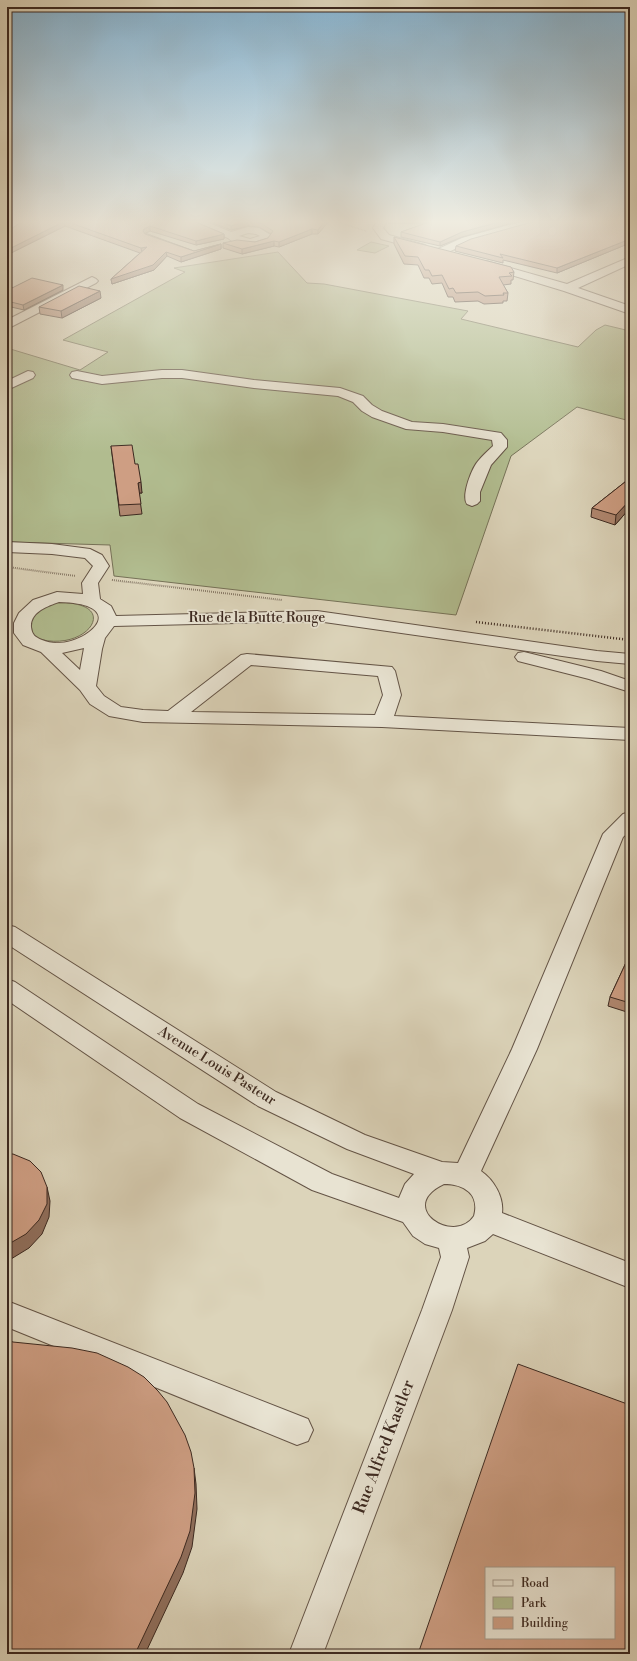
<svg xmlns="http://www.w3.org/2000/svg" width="637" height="1661" font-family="'Libre Bodoni',serif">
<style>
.green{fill:#b1bc8f;stroke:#767258}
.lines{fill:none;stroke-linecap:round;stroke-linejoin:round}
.minor-casing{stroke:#645446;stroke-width:2}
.path-far2{stroke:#3c2920;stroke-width:1.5;stroke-dasharray:0.5 1;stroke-linecap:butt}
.path-far1{stroke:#3c2920;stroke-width:2;stroke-dasharray:0.5 1.5;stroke-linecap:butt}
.path{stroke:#3c2920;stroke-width:2.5;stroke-dasharray:1 2;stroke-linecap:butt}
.minor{fill:#e8e3d2;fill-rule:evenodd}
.wall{fill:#b18871;stroke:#3c2920}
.shaded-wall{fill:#906f5c;stroke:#3c2920}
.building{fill:#ce9e83;stroke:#3c2920;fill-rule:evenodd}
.labels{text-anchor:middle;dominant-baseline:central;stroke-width:3.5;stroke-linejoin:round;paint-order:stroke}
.street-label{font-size:14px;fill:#3c2920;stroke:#e8e3d2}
.near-street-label{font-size:17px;fill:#3c2920;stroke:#e8e3d2}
</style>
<rect width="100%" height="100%" fill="#dcd4ba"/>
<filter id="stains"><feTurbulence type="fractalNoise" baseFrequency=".005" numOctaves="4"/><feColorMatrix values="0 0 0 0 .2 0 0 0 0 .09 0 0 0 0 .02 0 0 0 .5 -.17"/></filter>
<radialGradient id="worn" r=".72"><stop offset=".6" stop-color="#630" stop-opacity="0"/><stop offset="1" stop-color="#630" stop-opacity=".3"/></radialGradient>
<g class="green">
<path d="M 371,242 L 389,246 L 375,253 L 357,250 Z"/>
<path d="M 278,252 L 307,283 L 324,284 L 468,311 L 461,319 L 578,347 L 596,330 L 605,325 L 630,331 L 630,421 L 577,407 L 511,456 L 456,615 L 114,576 L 110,545 L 7,542 L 7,348 L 80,370 L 108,352 L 63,340 L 185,272 L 174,268 Z"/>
<path d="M 52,603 C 130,598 84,661 28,635 L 25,617 Z"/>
</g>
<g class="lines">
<defs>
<g id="minor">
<path d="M 16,221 L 28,221 L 11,233 L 7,234 L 7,226 Z"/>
<path d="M 190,221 L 204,221 L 231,232 L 248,227 L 259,228 L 272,236 C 263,248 239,248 228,238 L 191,223 ZM 248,233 L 256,234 L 260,236 L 250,239 L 239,236 Z"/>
<path d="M 377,221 L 387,221 L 383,228 L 389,235 L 425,245 L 427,247 L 421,250 L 381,239 L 373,228 Z"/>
<path d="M 524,221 L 541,221 L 540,223 L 470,242 L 444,254 L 440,255 L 434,252 L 436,250 L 462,238 Z"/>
<path d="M 630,257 L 630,264 L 578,288 L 630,306 L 630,314 L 564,291 L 482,266 L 480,264 L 482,262 L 486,261 L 567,284 Z"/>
<path d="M 92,277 L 96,279 L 98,281 L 96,283 L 7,329 L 7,320 Z"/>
<path d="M 162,370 L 182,370 L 254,380 L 340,388 L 363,396 L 372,405 L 382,411 L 412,422 L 443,424 L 501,433 L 507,440 L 507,447 L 491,465 L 480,492 L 480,501 L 477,504 L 472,506 L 467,504 C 461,496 472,467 479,460 C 483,455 488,451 493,446 L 492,440 L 443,432 L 406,429 L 372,417 L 362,411 L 353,402 L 338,396 L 254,388 L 182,378 L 162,378 L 102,384 L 72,378 L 70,375 L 72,372 L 77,371 L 102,376 Z"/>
<path d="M 28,371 L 33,372 L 35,375 L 33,378 L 7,390 L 7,381 Z"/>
<path d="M 7,542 L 52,544 L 90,549 L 102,555 L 109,566 L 98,583 L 100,599 L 111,606 L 116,616 L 317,611 L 597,651 L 630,654 L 630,664 L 597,661 L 317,621 L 114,626 L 105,638 L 102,649 L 96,686 L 104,696 L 121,707 L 143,710 L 168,711 L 241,655 L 247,654 L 392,667 L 395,671 L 401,695 L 394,716 L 630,728 L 630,740 L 382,727 L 143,722 L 109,716 L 90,704 L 80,690 L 41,652 L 23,645 L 14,633 L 14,623 L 19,613 L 33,600 L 57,592 L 83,594 L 82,583 L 93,566 L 85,558 L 52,554 L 7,552 ZM 59,602 C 141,604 76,656 42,640 C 35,637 32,635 31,627 C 30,612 48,606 59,602 ZM 84,648 L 80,670 L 62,653 ZM 251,665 L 378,676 L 383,695 L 375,715 L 191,712 Z"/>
<path d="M 524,652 L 601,671 L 630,681 L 630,692 L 589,679 L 518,661 L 515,657 L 518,653 Z"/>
<path d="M 630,812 L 630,831 L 623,837 L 537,1049 L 481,1171 C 494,1180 504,1197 502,1213 L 630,1263 L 630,1288 L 493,1234 L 485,1241 L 467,1248 L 469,1257 L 452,1310 L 323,1654 L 289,1654 L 422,1310 L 441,1257 L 439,1248 L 425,1244 L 413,1236 L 403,1222 L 312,1190 L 180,1118 L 7,1000 L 7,979 L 15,982 L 198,1104 L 332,1174 L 399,1198 L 405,1184 L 414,1174 L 347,1149 L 258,1106 L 7,944 L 7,925 L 15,927 L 276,1092 L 365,1135 L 442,1162 L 458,1163 L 512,1049 L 603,834 L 623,814 ZM 444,1184 C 464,1184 480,1194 474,1216 C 454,1246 395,1207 444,1184 Z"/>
<path d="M 7,1301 L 308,1419 L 313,1430 L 308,1441 L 297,1445 L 7,1327 Z"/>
</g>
</defs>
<use href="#minor" class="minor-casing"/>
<path class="path-far2" d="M 334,221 L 366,231"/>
<g class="path-far1">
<path d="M 7,567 L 76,576"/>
<path d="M 112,580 L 282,600"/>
</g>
<path class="path" d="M 476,622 L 630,640"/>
<use href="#minor" class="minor"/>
</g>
<g class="wall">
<path d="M 23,221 L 193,221 L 224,234 L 224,239 L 196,245 L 150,231 L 145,233 L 194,251 L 221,244 L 221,249 L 181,262 L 167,256 L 154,270 L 112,284 L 111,279 L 140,253 L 65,226 L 7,255 L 7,230 L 11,229 Z"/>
<path d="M 208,221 L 329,221 L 318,234 L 312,234 L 279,247 L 274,246 L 242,254 L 223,248 L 223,243 L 255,242 L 268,238 L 271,234 L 259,227 L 248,226 L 231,230 Z"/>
<path d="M 356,221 L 376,221 L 374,222 L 356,222 Z"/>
<path d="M 388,221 L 519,221 L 462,237 L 440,246 L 401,237 L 401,232 L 424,224 L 388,223 Z"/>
<path d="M 630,221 L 630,243 L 557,273 L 503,260 L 503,263 L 455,251 L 456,246 Z"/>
<path d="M 394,237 L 514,272 L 513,280 L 511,280 L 511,284 L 503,285 L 508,293 L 507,301 L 503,301 L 503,303 L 484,304 L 478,301 L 455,302 L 453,297 L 448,297 L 442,283 L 432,284 L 429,278 L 424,278 L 418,265 L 404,264 L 394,244 Z"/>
<path d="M 7,287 L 12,288 L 63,290 L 24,310 L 7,306 Z"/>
<path d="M 101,298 L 62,318 L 40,314 L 39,307 Z"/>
<path d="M 111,446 L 135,464 L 142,493 L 139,493 L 142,514 L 120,516 Z"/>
<path d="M 630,476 L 630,508 L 615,525 L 591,517 L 592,508 L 625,482 Z"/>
<path d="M 630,954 L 630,1013 L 608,1006 L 610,997 Z"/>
</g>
<g class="shaded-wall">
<path d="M 7,221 L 13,221 L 7,224 Z"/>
<path d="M 65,221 L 65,226 L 7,255 L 7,250 Z"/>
<path d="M 247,221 L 248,226 L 231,230 L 231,226 Z"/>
<path d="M 325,221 L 329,221 L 318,234 L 318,230 Z"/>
<path d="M 502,221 L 519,221 L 462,237 L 440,246 L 440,242 L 462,232 Z"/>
<path d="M 150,226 L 150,231 L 144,234 L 143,231 L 144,229 Z"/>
<path d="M 312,229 L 312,234 L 279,247 L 279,242 Z"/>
<path d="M 224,234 L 224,239 L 196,245 L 196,241 Z"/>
<path d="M 630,239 L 630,243 L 557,273 L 557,268 Z"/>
<path d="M 274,241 L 274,246 L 242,254 L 242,249 Z"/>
<path d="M 221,244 L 221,249 L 181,262 L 181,257 Z"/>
<path d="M 147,247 L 142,253 L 141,248 Z"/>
<path d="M 166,252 L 167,256 L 154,270 L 112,284 L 111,279 Z"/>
<path d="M 63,285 L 63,290 L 24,310 L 23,305 Z"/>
<path d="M 100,291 L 101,298 L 62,318 L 61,311 Z"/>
<path d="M 141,482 L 142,493 L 139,493 L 138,483 Z"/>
<path d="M 630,500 L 630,508 L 615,525 L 616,515 Z"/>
<path d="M 47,1187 L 50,1201 L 49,1217 L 42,1234 L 29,1248 L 11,1259 L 7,1260 L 7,1245 Z"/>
<path d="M 194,1468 L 196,1484 L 197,1509 L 192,1547 L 183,1573 L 145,1654 L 135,1654 Z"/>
</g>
<g class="building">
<path d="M 23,221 L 193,221 L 224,234 L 196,241 L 150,226 L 144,229 L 143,231 L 145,234 L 194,251 L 221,244 L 181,257 L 166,252 L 153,265 L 111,279 L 147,247 L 141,248 L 65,221 L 7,250 L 7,230 L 11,229 Z"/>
<path d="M 219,221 L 247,221 L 231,226 Z"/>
<path d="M 248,221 L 325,221 L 318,230 L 312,229 L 279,242 L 274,241 L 242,249 L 223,243 L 237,240 L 255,242 L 268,238 L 273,231 L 259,222 Z"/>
<path d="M 432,221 L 502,221 L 462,232 L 440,242 L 401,232 Z"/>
<path d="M 536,221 L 630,221 L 630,239 L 557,268 L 500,254 L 503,258 L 456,246 L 471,239 Z"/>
<path d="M 394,237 L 511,267 L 514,272 L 509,273 L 512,276 L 499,277 L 508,293 L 503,293 L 504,295 L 485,296 L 478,292 L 456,293 L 453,288 L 449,289 L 442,275 L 432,276 L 429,270 L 425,270 L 418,257 L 405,256 Z"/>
<path d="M 32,278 L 63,285 L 23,305 L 7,301 L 7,287 L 12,288 Z"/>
<path d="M 79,286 L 100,291 L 61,311 L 39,307 Z"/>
<path d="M 132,445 L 135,464 L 138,464 L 141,482 L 138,483 L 141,504 L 119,505 L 111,446 Z"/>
<path d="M 630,476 L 630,500 L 616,515 L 592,508 L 625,482 Z"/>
<path d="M 630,954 L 630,1003 L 610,997 Z"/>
<path d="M 7,1154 L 13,1154 L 30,1161 L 41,1172 L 47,1187 L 47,1204 L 39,1220 L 26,1234 L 7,1245 Z"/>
<path d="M 7,1340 L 13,1342 L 72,1348 L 97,1353 L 128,1367 L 144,1377 L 158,1391 L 167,1402 L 185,1435 L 191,1452 L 194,1468 L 195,1493 L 190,1531 L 181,1557 L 135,1654 L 7,1654 Z"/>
<path d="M 518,1364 L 630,1405 L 630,1601 L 629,1606 L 630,1607 L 630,1654 L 418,1654 ZM 486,1568 L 614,1568 L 614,1638 L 486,1638 Z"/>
</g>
<linearGradient id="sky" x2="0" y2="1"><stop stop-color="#86b5d4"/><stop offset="0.49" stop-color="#efece0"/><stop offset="1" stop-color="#efece0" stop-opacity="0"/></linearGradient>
<rect width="637" height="453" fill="url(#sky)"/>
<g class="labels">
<g class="street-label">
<text x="257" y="618">Rue de la Butte Rouge</text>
<text transform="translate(217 1066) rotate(32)">Avenue Louis Pasteur</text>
</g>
<g class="near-street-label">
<text transform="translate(384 1447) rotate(-69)">Rue Alfred Kastler</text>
</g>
</g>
<rect width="637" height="1661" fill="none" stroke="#dcd4ba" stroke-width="24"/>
<rect x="8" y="8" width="621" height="1645" fill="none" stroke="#3c2920" stroke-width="2"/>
<rect x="12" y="12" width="613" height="1637" fill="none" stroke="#3c2920"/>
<rect x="485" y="1567" width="130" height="72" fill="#e8e3d2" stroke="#a3998b"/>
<rect x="493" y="1580" width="20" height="6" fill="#e8e3d2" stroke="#a3998b"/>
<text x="521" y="1587" font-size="12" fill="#3c2920">Road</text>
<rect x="493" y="1597" width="20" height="12" fill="#b1bc8f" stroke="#a3998b"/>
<text x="521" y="1607" font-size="12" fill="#3c2920">Park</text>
<rect x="493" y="1617" width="20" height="12" fill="#ce9e83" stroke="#a3998b"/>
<text x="521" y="1627" font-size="12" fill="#3c2920">Building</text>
<rect width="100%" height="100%" filter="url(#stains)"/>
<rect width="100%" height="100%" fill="url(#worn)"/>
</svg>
